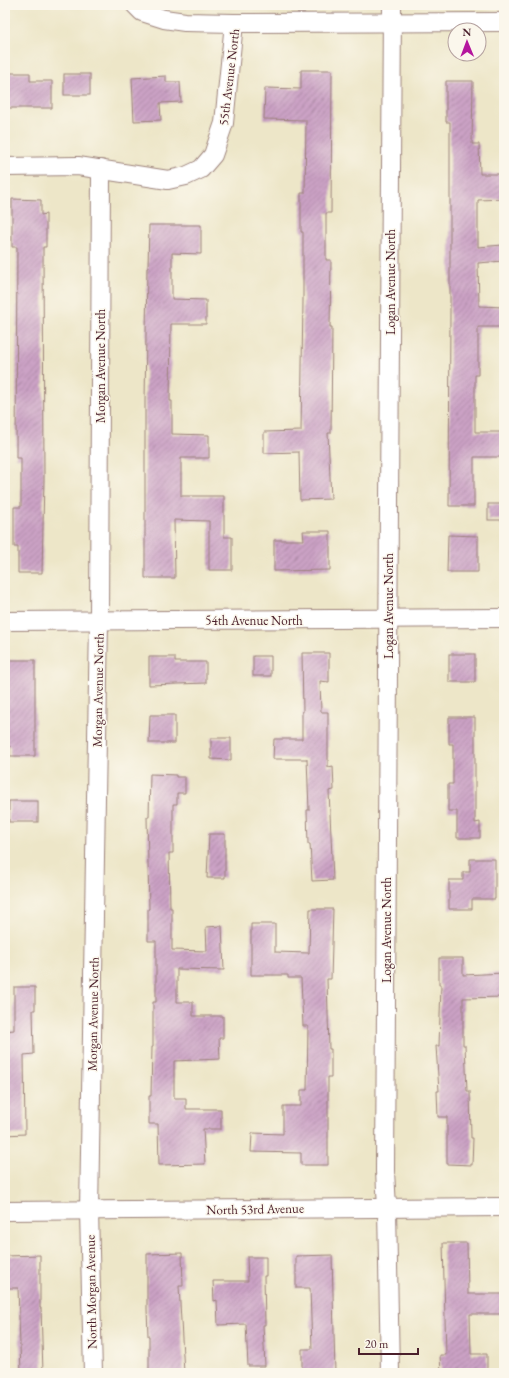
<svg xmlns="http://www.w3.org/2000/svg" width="509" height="1378" font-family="'EB Garamond',serif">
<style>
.building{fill:url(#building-hatch)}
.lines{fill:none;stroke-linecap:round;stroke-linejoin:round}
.street-casing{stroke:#9c827a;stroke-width:20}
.street{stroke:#fff;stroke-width:18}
.labels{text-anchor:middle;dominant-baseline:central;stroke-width:3;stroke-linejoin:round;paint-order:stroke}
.street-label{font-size:13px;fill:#4a1f2b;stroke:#fbf7ec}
</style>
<defs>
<pattern id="building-hatch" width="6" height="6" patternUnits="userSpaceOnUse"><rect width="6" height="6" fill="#cba2c5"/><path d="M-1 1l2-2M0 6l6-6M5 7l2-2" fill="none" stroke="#a783a0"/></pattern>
</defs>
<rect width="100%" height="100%" fill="#fbf7ec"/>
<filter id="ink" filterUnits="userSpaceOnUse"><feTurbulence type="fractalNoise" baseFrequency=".025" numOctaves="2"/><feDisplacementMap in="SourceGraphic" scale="8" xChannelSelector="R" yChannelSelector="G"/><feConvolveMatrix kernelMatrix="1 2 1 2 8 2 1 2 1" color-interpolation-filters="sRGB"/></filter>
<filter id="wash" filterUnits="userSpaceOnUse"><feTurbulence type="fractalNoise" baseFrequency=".012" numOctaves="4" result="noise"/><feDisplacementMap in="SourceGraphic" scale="16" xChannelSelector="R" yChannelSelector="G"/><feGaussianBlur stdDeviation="0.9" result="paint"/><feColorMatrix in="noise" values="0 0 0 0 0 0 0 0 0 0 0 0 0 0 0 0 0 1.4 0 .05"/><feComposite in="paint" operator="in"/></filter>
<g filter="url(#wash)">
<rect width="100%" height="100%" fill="#ede6c8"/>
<g id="blocks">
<g class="building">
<path d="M 301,70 L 332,70 L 331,213 L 326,213 L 326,260 L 331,260 L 330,327 L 332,327 L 331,433 L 328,433 L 331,499 L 300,500 L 299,452 L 264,453 L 264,432 L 301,431 L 303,301 L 303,232 L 301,232 L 301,193 L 305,193 L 306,120 L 264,119 L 265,88 L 301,89 Z"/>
<path d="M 6,73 L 30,73 L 30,81 L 52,81 L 52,108 L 6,108 Z"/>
<rect x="64" y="74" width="26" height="21"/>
<path d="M 166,76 L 166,82 L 180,82 L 181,102 L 160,103 L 161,120 L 134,121 L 132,78 Z"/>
<path d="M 446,81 L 473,81 L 472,144 L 479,144 L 480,174 L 504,174 L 504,199 L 478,200 L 478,247 L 503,245 L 503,261 L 478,263 L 479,306 L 504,307 L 504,327 L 478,327 L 478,375 L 475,375 L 475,432 L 504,432 L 504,457 L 474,457 L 474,506 L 449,506 L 450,311 L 450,122 L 446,122 Z"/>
<path d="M 12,199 L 41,200 L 41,215 L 46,214 L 46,247 L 43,247 L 44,479 L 42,573 L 18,573 L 18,547 L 14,547 L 14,507 L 21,507 L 21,458 L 16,458 L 17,247 L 12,247 Z"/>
<path d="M 149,225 L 201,225 L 201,254 L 172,253 L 172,299 L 206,300 L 206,324 L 171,324 L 170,401 L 172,401 L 172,434 L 209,435 L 209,458 L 181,458 L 181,496 L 224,496 L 224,537 L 232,537 L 232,570 L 209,570 L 209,521 L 174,520 L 175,578 L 145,578 L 145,401 L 147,268 L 148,268 Z"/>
<rect x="488" y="504" width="16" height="16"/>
<path d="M 303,531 L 330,531 L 330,570 L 274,571 L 274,540 L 304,540 Z"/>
<path d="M 448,535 L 478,536 L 478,572 L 447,572 Z"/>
<path d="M 302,653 L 329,653 L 329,682 L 320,681 L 321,712 L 328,712 L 328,767 L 333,766 L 334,790 L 329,791 L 333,880 L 312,881 L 310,844 L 308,844 L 307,810 L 309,810 L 307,759 L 273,759 L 274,739 L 302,739 L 302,712 L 303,712 Z"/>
<rect x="449" y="654" width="26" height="28"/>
<rect x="253" y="656" width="18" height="20"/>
<path d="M 149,657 L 175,657 L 175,662 L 206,662 L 206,683 L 149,685 Z"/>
<path d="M 5,660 L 35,660 L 35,756 L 10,756 L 10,746 L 5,746 Z"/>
<path d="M 150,715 L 175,715 L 175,743 L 149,743 Z"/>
<path d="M 449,717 L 475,717 L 475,823 L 480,822 L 480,838 L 457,838 L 457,811 L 448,811 L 448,784 L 453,784 L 453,744 L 449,744 Z"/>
<path d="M 211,738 L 231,738 L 231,760 L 211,759 Z"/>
<path d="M 150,774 L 176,775 L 176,777 L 185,777 L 185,793 L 177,793 L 177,804 L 173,804 L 173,853 L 169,853 L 170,908 L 172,908 L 172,950 L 207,951 L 206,927 L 222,926 L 224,970 L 177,969 L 177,1002 L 193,1002 L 193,1016 L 223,1016 L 223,1038 L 219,1038 L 220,1059 L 174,1061 L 174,1098 L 186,1098 L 186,1109 L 221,1109 L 221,1129 L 203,1129 L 205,1164 L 159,1165 L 158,1124 L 149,1124 L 149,1096 L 151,1096 L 152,1047 L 153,1047 L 153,1002 L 156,1002 L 156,941 L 148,941 L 148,909 L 149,909 L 147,817 L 149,817 Z"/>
<rect x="9" y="801" width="29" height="21"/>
<path d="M 209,834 L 225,834 L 225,878 L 207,878 Z"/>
<path d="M 470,859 L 495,859 L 495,899 L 472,899 L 472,909 L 449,909 L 449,880 L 463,880 L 463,872 L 470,872 Z"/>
<path d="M 310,909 L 333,909 L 331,979 L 327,979 L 329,1049 L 331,1049 L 331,1077 L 328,1077 L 328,1165 L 301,1165 L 301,1153 L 251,1152 L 252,1133 L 283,1134 L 283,1106 L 301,1106 L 301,1090 L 307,1090 L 308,1026 L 303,1026 L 301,978 L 288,978 L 288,975 L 251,975 L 251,924 L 275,924 L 275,952 L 309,953 Z"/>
<path d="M 439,958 L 463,958 L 463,975 L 504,973 L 504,997 L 463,998 L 463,1045 L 465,1045 L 467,1091 L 470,1091 L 471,1138 L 473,1138 L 472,1165 L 447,1164 L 447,1117 L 438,1117 L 437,1091 L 439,1091 L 436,1046 L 439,1046 L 441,985 L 439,985 Z"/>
<path d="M 14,987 L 35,987 L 35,1010 L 33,1010 L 34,1054 L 24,1055 L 25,1134 L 5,1135 L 5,1031 L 14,1030 Z"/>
<path d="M 443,1243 L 467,1243 L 468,1294 L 504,1294 L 504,1314 L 470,1314 L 471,1354 L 487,1354 L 487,1373 L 441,1373 L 440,1355 L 446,1355 Z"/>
<path d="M 182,1253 L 183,1286 L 179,1286 L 184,1373 L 149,1373 L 149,1336 L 148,1336 L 147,1309 L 147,1254 Z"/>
<path d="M 40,1255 L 40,1308 L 41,1308 L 43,1373 L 21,1373 L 18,1288 L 5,1288 L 5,1256 Z"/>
<path d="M 332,1255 L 335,1373 L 313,1373 L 313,1372 L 302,1371 L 302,1349 L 312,1349 L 310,1288 L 296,1288 L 296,1256 Z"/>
<path d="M 247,1257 L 266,1257 L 266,1276 L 264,1276 L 265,1325 L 263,1325 L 265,1366 L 248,1366 L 246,1324 L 218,1325 L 217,1300 L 214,1301 L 213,1281 L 248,1281 Z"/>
</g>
</g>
</g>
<g filter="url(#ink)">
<use href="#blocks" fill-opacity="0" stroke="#9c827a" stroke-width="1"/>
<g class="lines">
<defs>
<g id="street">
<path d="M 135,5 L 142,12 L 164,19 L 185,22 L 234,23"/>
<path d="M 5,167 L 78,166 L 168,180 L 186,176 L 201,169 L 213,155 L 224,123 L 234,23 L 504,22"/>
<path d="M 5,621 L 504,618"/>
<path d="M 5,1211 L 504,1207"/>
<path d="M 93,1373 L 89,1211 L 99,621 L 101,169"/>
<path d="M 390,1373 L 387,1208 L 385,1171 L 392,5"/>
</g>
</defs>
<use href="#street" class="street-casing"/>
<use href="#street" class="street"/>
</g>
</g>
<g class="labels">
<g class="street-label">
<text transform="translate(229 77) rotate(-83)">55th Avenue North</text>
<text transform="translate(390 282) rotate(-90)">Logan Avenue North</text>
<text transform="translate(100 366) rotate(-90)">Morgan Avenue North</text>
<text transform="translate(388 606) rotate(-90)">Logan Avenue North</text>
<text x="254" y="620">54th Avenue North</text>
<text transform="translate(98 690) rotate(-89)">Morgan Avenue North</text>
<text transform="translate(386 930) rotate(-90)">Logan Avenue North</text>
<text transform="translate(93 1014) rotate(-89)">Morgan Avenue North</text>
<text transform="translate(255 1209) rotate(-1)">North 53rd Avenue</text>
<text transform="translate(91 1292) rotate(-91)">North Morgan Avenue</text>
</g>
</g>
<rect width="509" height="1378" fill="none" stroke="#fbf7ec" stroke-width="20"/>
<g transform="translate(467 42) rotate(359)"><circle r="19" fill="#fbf7ec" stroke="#b4a19f"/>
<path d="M0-3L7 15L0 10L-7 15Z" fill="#b5179e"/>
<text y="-6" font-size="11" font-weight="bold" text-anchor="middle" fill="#4a1f2b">N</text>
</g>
<path d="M359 1348v6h59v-6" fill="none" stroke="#4a1f2b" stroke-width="2"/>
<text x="365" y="1348" font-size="12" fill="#4a1f2b" stroke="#fbf7ec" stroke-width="3" paint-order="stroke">20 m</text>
</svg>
